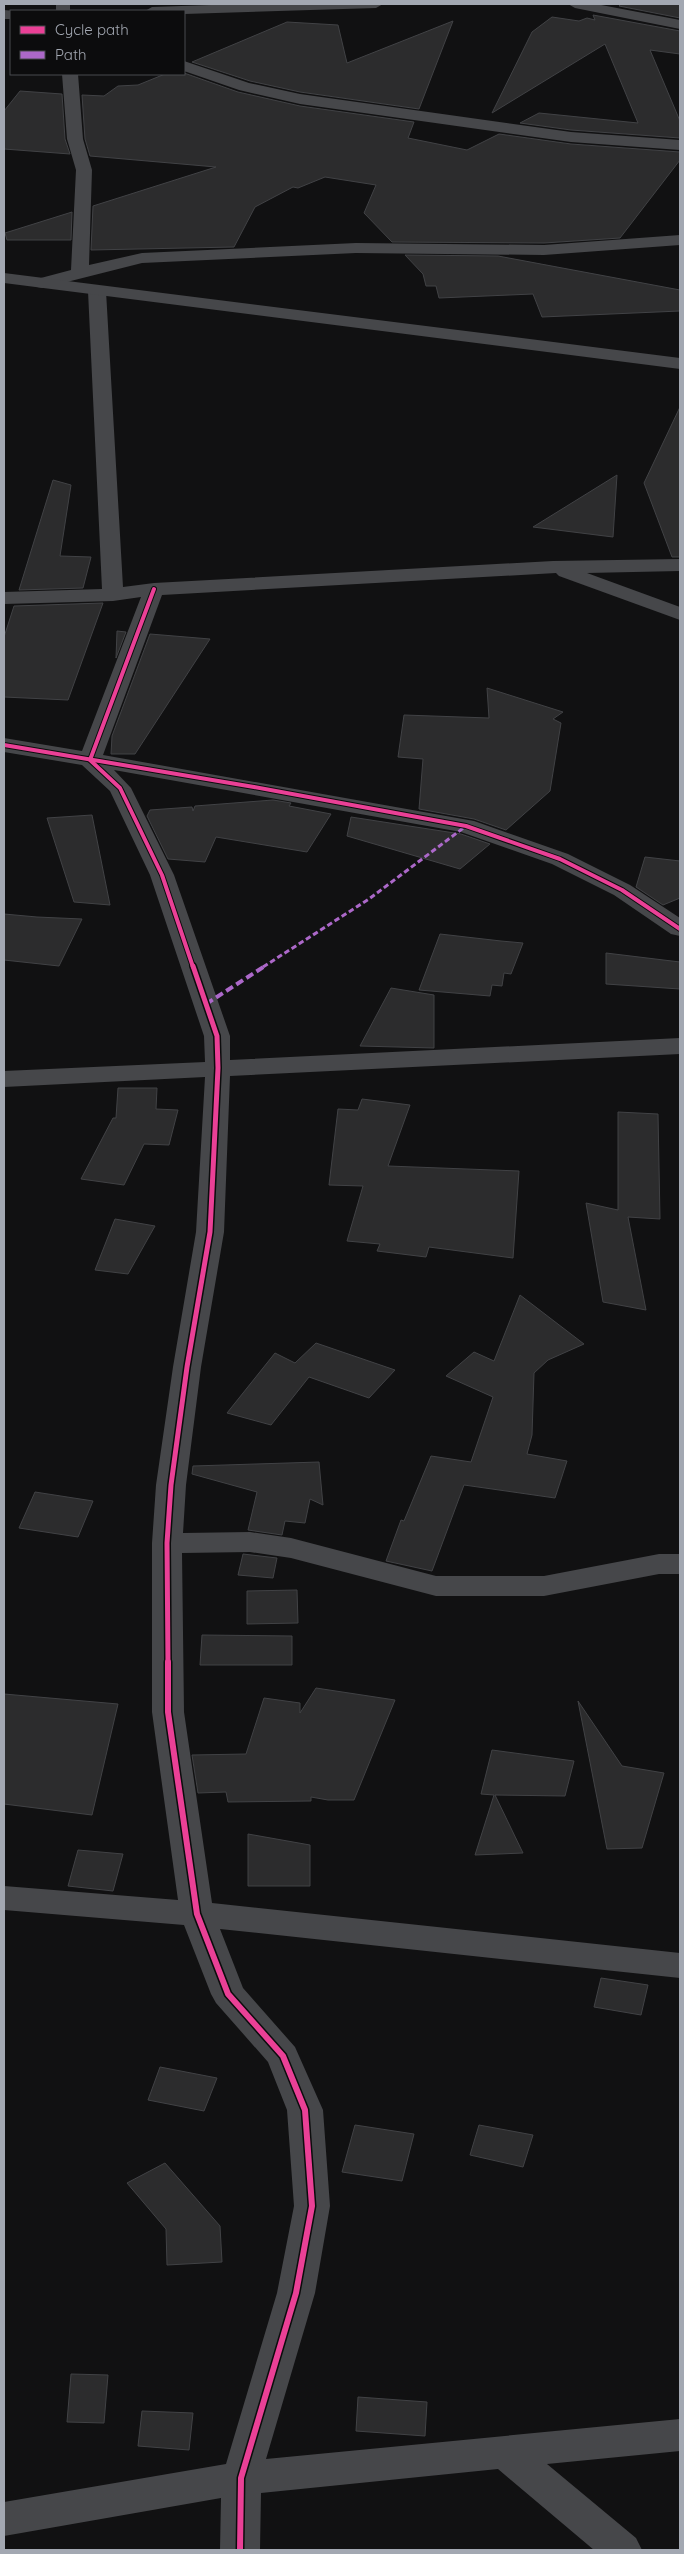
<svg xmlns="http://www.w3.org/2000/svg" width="684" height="2554" font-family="Quicksand,sans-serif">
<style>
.building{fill:#2c2c2d;stroke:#414245}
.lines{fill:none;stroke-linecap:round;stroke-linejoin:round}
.minor{fill:#46474a;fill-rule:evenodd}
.tertiary{fill:#46474a;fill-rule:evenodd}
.quiet-far1{stroke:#ac68c9;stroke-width:3;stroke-dasharray:5.5 3;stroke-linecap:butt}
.quiet{stroke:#ac68c9;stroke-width:4;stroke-dasharray:8 4;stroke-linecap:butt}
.cycleway-far2-casing{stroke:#0c0c0d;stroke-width:6}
.cycleway-far1-casing{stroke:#0c0c0d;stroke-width:8}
.cycleway-casing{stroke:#0c0c0d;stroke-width:9}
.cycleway-far2{stroke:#ea4096;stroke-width:4}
.cycleway-far1{stroke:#ea4096;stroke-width:5}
.cycleway{stroke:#ea4096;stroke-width:6}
</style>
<rect width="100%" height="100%" fill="#111112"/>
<g class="building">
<path d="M 621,4 L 680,4 L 680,18 L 619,6 Z"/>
<path d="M 593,15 L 680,31 L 680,54 L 650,50 L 680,121 L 680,138 L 571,130 L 520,123 L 539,113 L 638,123 L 605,44 L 492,113 L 532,32 L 552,17 L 579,21 L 587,18 L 595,20 Z"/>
<path d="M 453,21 L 419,109 L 300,92 L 250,81 L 192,62 L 287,22 L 338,25 L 347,63 Z"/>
<path d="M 184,73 L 238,92 L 300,106 L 414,122 L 408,138 L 467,150 L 499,134 L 571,144 L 680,152 L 680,160 L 620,238 L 544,243 L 392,242 L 364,213 L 376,185 L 325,177 L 298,188 L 293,187 L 255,207 L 234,247 L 91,250 L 93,206 L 216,167 L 90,156 L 85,139 L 82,95 L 104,96 L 118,86 L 138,85 L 165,74 Z"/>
<path d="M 20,91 L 62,94 L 65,139 L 70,154 L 4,149 L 4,111 Z"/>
<path d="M 72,212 L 71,240 L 7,240 L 5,233 Z"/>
<path d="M 405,255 L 498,256 L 680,290 L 680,311 L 542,317 L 533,294 L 439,298 L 436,286 L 426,286 L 423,274 Z"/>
<path d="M 680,407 L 680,557 L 672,557 L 644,483 Z"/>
<path d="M 617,475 L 613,537 L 533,527 Z"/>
<path d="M 53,480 L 71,485 L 60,556 L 91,557 L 83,588 L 19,590 Z"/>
<path d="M 103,603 L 68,700 L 4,697 L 4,637 L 14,606 Z"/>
<path d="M 117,631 L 126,632 L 116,658 Z"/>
<path d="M 150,634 L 210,639 L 135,754 L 111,754 L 112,736 Z"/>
<path d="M 487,688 L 563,712 L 553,719 L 561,723 L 550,791 L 506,830 L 474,819 L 419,809 L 423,759 L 398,757 L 404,715 L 489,718 Z"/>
<path d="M 273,800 L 291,803 L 289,806 L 331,814 L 307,852 L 216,837 L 205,862 L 168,859 L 147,816 L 150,810 L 192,807 L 193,811 L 195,806 Z"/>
<path d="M 92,815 L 110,905 L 74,902 L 47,818 Z"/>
<path d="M 351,817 L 461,834 L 490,844 L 460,869 L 347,836 Z"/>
<path d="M 645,857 L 680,861 L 680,898 L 663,905 L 636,887 Z"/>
<path d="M 4,914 L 37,917 L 82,919 L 59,966 L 4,960 Z"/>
<path d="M 440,934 L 501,941 L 523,943 L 511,974 L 504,973 L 502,986 L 492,985 L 490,996 L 419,990 Z"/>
<path d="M 606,953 L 680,962 L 680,989 L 606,984 Z"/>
<path d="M 391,988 L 434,995 L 434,1048 L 360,1046 Z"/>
<path d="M 118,1088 L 157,1088 L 156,1109 L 178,1110 L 169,1145 L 144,1144 L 124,1185 L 81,1179 L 113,1118 L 116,1118 Z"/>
<path d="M 362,1099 L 410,1105 L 388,1166 L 519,1171 L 513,1258 L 429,1247 L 426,1257 L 377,1251 L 380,1244 L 347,1241 L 363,1186 L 329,1185 L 338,1109 L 358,1110 Z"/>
<path d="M 618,1112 L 658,1114 L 660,1219 L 628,1217 L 646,1310 L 603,1302 L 586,1203 L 618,1210 Z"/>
<path d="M 115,1219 L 155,1226 L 128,1274 L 95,1270 Z"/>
<path d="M 520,1295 L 584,1344 L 548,1360 L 534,1373 L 532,1435 L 527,1454 L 567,1461 L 555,1498 L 464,1485 L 432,1571 L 386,1561 L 401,1520 L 404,1521 L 431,1456 L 471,1462 L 493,1397 L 446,1376 L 474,1352 L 494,1361 Z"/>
<path d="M 316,1343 L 395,1370 L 369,1398 L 309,1377 L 271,1425 L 227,1413 L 275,1353 L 295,1363 Z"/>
<path d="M 319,1462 L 323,1505 L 310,1499 L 305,1523 L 285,1521 L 282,1535 L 248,1530 L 257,1492 L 192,1474 L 193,1466 Z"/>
<path d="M 35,1492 L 93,1501 L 78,1537 L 19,1528 Z"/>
<path d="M 243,1554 L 277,1558 L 273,1578 L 238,1575 Z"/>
<path d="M 297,1590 L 298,1623 L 247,1624 L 247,1591 Z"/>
<path d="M 202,1635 L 292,1636 L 292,1665 L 200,1665 Z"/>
<path d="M 316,1688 L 395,1700 L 354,1800 L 328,1800 L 311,1797 L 311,1801 L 228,1802 L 226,1792 L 198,1793 L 192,1755 L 246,1754 L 264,1698 L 300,1703 L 300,1713 Z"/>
<path d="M 4,1694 L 118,1704 L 92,1815 L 4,1804 Z"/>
<path d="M 578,1701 L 622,1766 L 664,1773 L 642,1848 L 607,1849 Z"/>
<path d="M 492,1750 L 574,1761 L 565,1796 L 495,1795 L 523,1853 L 475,1855 L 494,1795 L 481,1794 Z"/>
<path d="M 248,1834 L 310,1845 L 310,1886 L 248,1886 Z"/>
<path d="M 78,1850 L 123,1854 L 113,1891 L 68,1886 Z"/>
<path d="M 601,1978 L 648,1985 L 641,2015 L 594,2007 Z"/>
<path d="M 160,2067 L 217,2078 L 204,2111 L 148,2100 Z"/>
<path d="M 355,2125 L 414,2134 L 402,2181 L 342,2172 Z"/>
<path d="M 479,2125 L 533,2135 L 523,2167 L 470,2155 Z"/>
<path d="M 165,2163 L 220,2226 L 222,2262 L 167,2265 L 166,2229 L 127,2183 Z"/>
<path d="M 71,2374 L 108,2375 L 104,2423 L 67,2422 Z"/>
<path d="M 358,2397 L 427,2402 L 425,2436 L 356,2431 Z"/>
<path d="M 142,2411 L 193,2413 L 189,2450 L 138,2446 Z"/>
</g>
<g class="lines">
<g class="minor">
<rect x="56" y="4" width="14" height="7"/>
<path d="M 240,4 L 383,4 L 376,8 L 184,14 L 184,11 L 145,11 L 152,7 Z"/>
<path d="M 568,4 L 596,4 L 680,20 L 680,29 L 575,8 Z"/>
<path d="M 4,10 L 14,11 L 11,11 L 11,19 L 4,19 Z"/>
<path d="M 184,61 L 249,83 L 300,94 L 571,132 L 680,140 L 680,150 L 571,142 L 300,104 L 239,90 L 184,71 Z"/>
<path d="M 62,74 L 78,74 L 83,139 L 92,170 L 89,265 L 142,253 L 356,243 L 544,245 L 680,235 L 680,245 L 544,255 L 356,253 L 142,263 L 43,288 L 37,287 L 34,283 L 37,279 L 71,270 L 76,170 L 67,139 Z"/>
<path d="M 97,286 L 103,287 L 106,291 L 123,587 L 154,583 L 553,561 L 680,559 L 680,571 L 587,573 L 680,607 L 680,620 L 559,576 L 556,573 L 162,595 L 103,755 L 474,821 L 568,854 L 630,885 L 680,918 L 680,936 L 671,934 L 614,895 L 552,864 L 461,832 L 114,770 L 131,788 L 174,875 L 230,1036 L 230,1060 L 680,1038 L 680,1054 L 230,1076 L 224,1232 L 201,1367 L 186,1485 L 183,1533 L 250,1532 L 291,1538 L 436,1576 L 544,1576 L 659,1554 L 680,1554 L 680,1574 L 659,1574 L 544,1596 L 436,1596 L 291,1558 L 250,1552 L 182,1553 L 184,1712 L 212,1903 L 680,1953 L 680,1978 L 220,1929 L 243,1988 L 295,2047 L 323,2110 L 330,2206 L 315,2293 L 266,2459 L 680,2419 L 680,2451 L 547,2464 L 636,2538 L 642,2550 L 594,2550 L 498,2469 L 261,2493 L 260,2550 L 220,2550 L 221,2498 L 4,2536 L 4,2502 L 226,2464 L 277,2293 L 294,2206 L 287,2110 L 268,2062 L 216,2003 L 211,1994 L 184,1925 L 4,1910 L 4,1886 L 178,1900 L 152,1712 L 152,1543 L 156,1485 L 173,1367 L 196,1232 L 205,1077 L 4,1087 L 4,1071 L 205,1062 L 204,1036 L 150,875 L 110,791 L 82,765 L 4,752 L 4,738 L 82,751 L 141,597 L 113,601 L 4,604 L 4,592 L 102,589 L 88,291 L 91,287 Z"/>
</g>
<path class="tertiary" d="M 4,273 L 680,358 L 680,369 L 4,283 Z"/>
<path class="quiet-far1" d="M 263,967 L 369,899 L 466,826"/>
<path class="quiet" d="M 206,1004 L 265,966"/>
<defs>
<g id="cycleway-far2">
<path d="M 154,589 L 90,760 L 120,788 L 162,875 L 193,967"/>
<path d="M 4,745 L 254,787 L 466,826 L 560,859 L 622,890 L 680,929"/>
</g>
<path id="cycleway-far1" d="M 168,1663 L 167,1543 L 171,1485 L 187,1367 L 210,1232 L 218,1068 L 217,1036 L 193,966"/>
<path id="cycleway" d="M 168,1662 L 168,1712 L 197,1914 L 228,1994 L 283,2056 L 305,2110 L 312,2206 L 296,2293 L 241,2478 L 240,2550"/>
</defs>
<use href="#cycleway-far2" class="cycleway-far2-casing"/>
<use href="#cycleway-far1" class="cycleway-far1-casing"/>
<use href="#cycleway" class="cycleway-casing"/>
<use href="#cycleway-far2" class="cycleway-far2"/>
<use href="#cycleway-far1" class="cycleway-far1"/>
<use href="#cycleway" class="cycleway"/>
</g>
<rect width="684" height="2554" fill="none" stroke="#a3a8b2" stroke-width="10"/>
<rect x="10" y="10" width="175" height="65" fill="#0c0c0d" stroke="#484a4f"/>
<rect x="20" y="26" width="25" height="8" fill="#ea4096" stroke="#484a4f"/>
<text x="55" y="35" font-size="15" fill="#a3a8b2">Cycle path</text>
<rect x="20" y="51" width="25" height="8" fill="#ac68c9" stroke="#484a4f"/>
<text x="55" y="60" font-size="15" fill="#a3a8b2">Path</text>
</svg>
